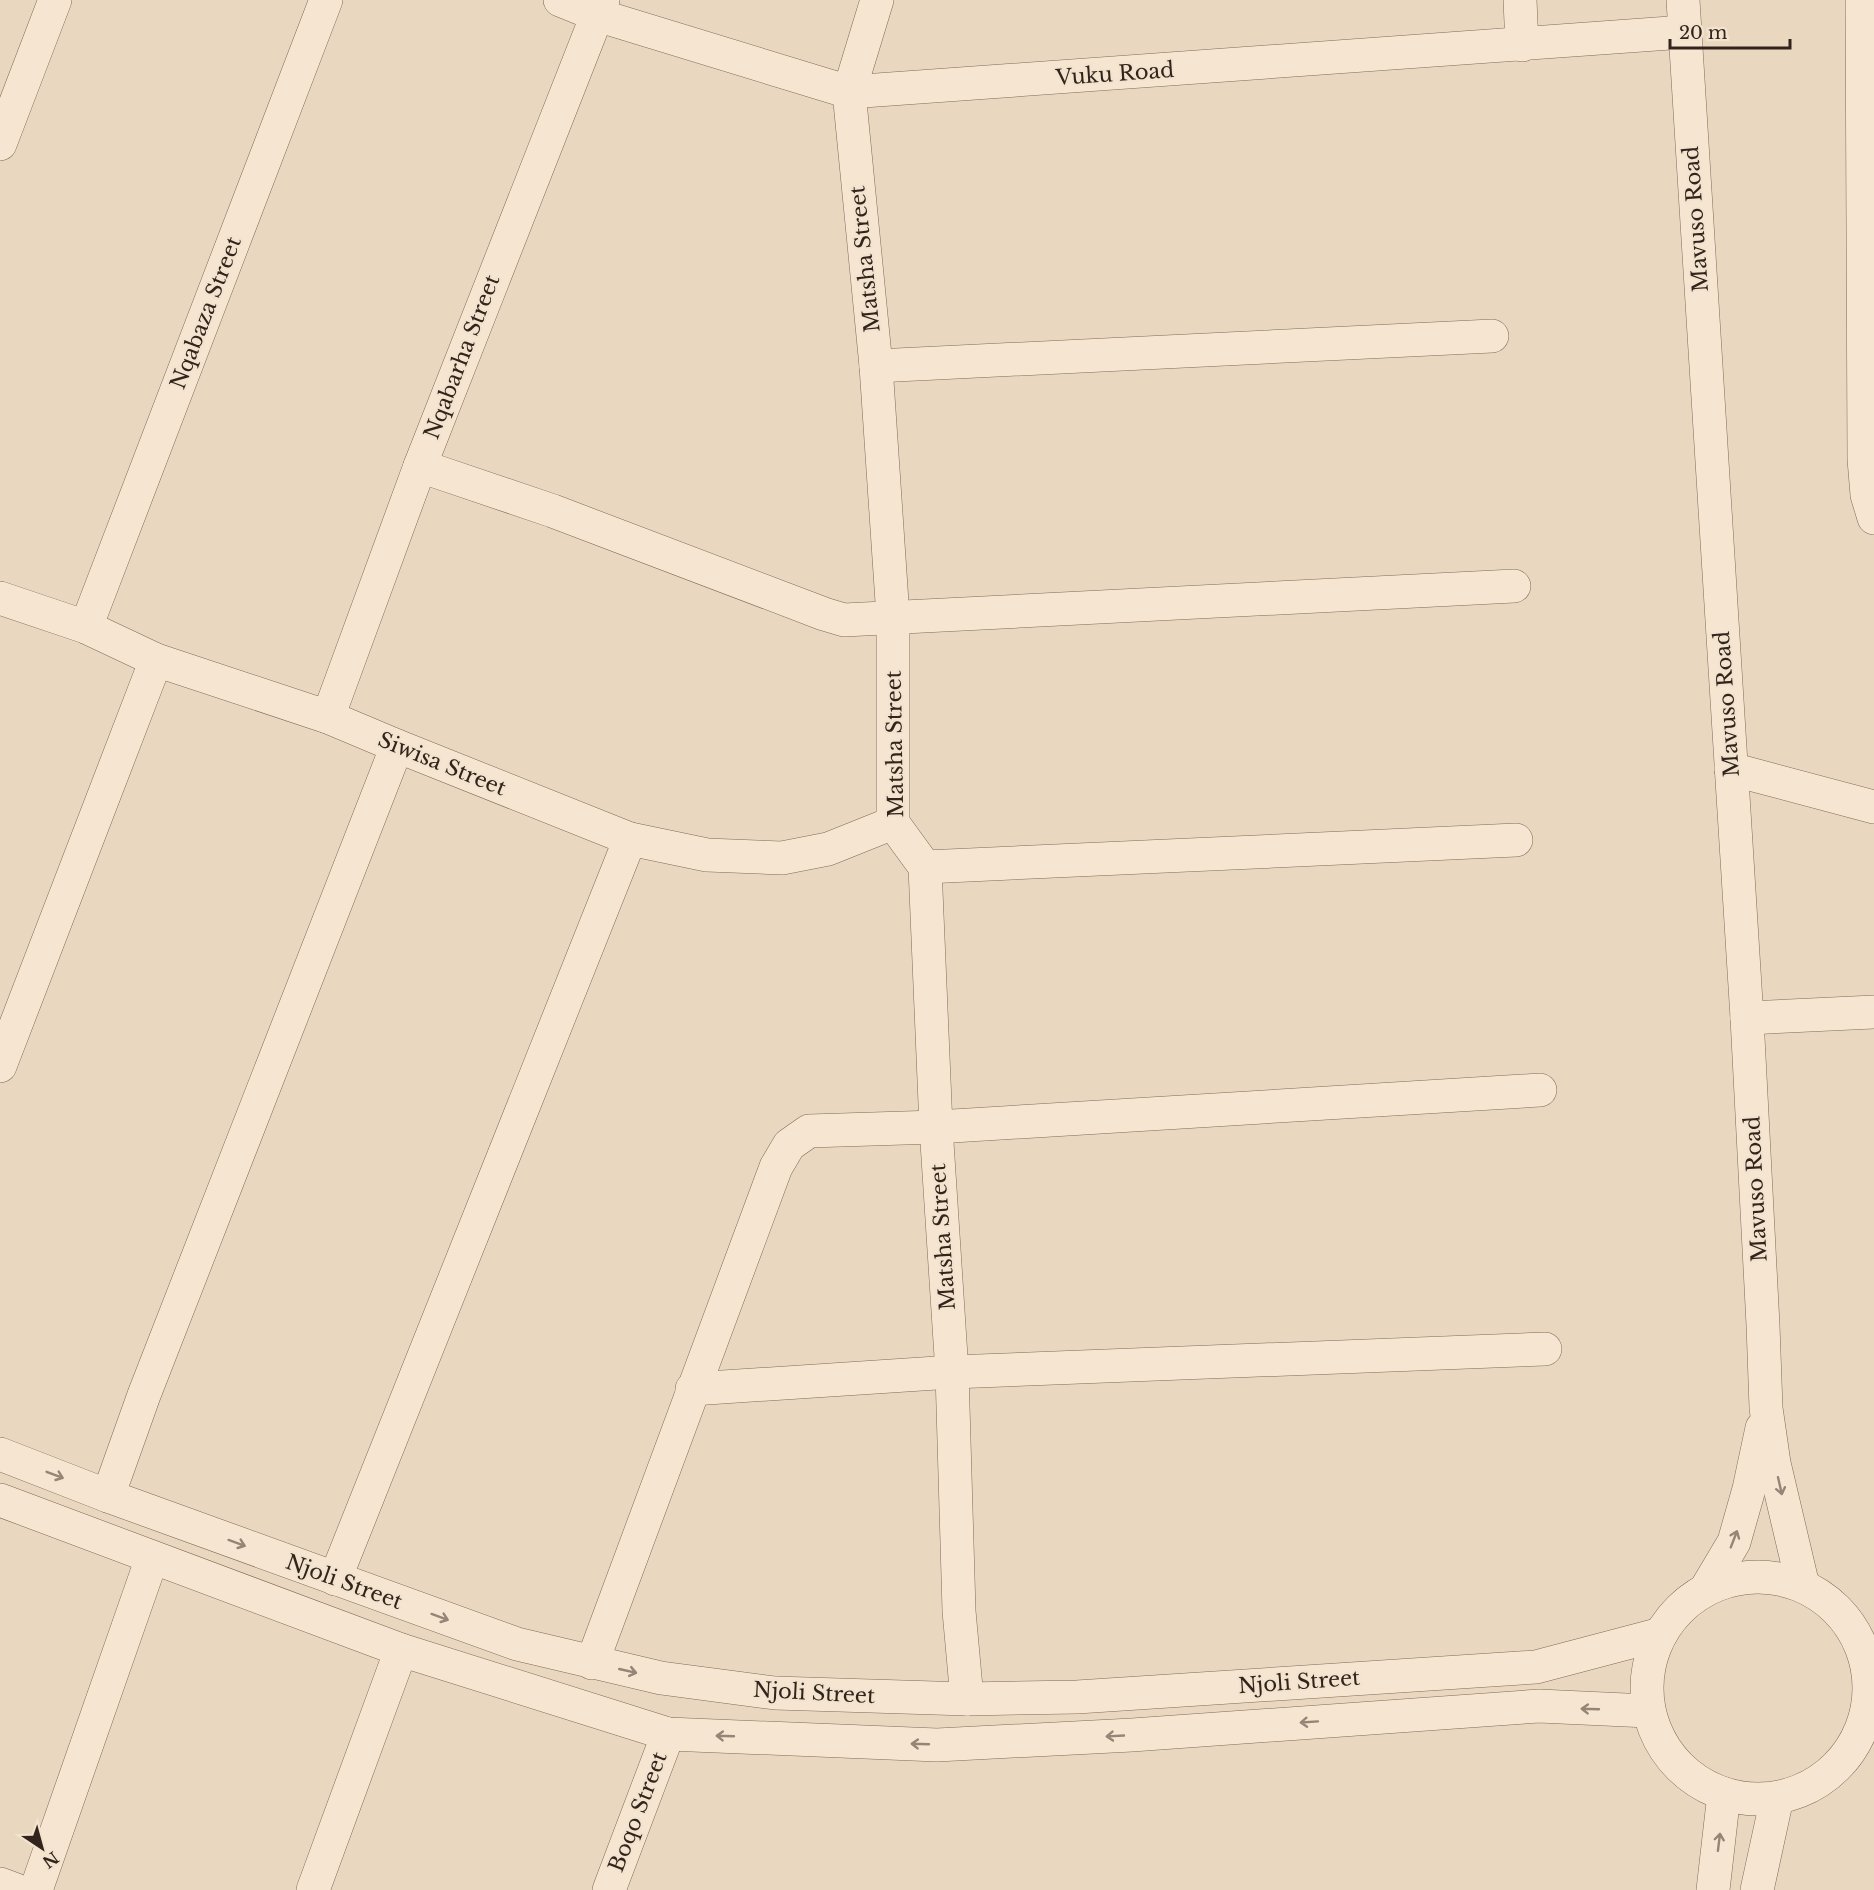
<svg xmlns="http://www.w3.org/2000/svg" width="1874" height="1890" font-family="'Libre Baskerville',serif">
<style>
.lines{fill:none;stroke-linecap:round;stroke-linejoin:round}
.minor-casing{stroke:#826959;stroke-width:34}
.minor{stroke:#f6e6d1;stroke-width:33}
.oneway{stroke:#948576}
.labels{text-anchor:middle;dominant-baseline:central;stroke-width:4.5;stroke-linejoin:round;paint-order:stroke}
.street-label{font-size:21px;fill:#32241c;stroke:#f2e3ce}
</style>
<rect width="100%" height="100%" fill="#ead7bf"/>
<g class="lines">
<defs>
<g id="minor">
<path d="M 560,0 L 597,15 L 849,92 L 1684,32"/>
<path d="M 877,0 L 849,92 L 876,366 L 893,617 L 893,823 L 925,867 L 936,1127 L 952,1372 L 959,1611 L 967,1699"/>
<path d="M 1520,0 L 1522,45"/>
<path d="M 1683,0 L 1747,1018 L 1763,1325 L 1766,1408 L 1774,1463 L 1803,1586"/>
<path d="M 1862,0 L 1864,459 L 1867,495 L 1874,518"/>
<path d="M 0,144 L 55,0"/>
<path d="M 876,366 L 1492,336"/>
<path d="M 420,466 L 553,511 L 824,614 L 844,620 L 1514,586"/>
<path d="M 0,598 L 86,627 L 156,660 L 328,717 L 397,746 L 630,839 L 707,855 L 782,858 L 828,849 L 893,823"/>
<path d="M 86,627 L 326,0"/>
<path d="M 328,717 L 420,466 L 603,0"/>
<path d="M 1731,769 L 1874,807"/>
<path d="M 925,867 L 1516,840"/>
<path d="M 1747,1018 L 1874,1012"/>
<path d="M 0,1066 L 156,660"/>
<path d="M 692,1389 L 952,1372 L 1545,1349"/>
<path d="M 0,1454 L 108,1496 L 517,1644 L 661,1678 L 775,1693 L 967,1699 L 1077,1697 L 1536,1667 L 1661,1634"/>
<path d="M 108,1496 L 144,1395 L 397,746"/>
<path d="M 0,1500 L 401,1650 L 668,1734 L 937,1745 L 1132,1735 L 1539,1706 L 1648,1711"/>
<circle cx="1758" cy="1688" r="111"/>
<path d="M 335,1579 L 630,839"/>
<path d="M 1706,1589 L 1734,1542 L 1749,1489 L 1762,1428"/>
<path d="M 592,1663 L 776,1167 L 789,1145 L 809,1131 L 936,1127 L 1540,1090"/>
<path d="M 0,1884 L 16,1890"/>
<path d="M 36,1890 L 152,1558"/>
<path d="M 313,1890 L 401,1650"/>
<path d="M 609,1890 L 668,1734"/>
<path d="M 1713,1890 L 1724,1794"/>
<path d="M 1757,1890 L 1777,1798"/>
</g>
</defs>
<use href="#minor" class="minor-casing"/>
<use href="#minor" class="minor"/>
</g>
<defs><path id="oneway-shaft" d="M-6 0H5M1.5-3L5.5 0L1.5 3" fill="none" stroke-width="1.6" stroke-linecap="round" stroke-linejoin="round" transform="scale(1.5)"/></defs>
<g class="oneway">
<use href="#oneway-shaft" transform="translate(55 1475) rotate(21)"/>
<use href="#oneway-shaft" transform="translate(1780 1486) rotate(77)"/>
<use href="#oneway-shaft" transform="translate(1734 1539) rotate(-69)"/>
<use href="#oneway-shaft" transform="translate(237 1543) rotate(20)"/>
<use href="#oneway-shaft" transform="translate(440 1617) rotate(20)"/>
<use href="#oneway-shaft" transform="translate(628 1671) rotate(13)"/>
<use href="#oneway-shaft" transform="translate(1590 1709) rotate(-178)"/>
<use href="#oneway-shaft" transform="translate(1309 1722) rotate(176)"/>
<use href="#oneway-shaft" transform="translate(725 1736) rotate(-178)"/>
<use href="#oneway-shaft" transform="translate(1115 1736) rotate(177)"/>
<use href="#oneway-shaft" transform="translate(920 1744) rotate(-178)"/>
<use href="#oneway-shaft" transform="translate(1719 1842) rotate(-83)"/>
</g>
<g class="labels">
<g class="street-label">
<text transform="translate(1115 74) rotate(-4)">Vuku Road</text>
<text transform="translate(1696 219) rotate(-94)">Mavuso Road</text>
<text transform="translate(865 259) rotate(-96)">Matsha Street</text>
<text transform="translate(206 313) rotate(-69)">Nqabaza Street</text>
<text transform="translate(462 357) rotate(-69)">Nqabarha Street</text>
<text transform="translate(1727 704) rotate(-94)">Mavuso Road</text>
<text transform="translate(895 744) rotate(-91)">Matsha Street</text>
<text transform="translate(442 764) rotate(22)">Siwisa Street</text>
<text transform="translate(1756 1189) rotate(-93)">Mavuso Road</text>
<text transform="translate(943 1237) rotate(-94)">Matsha Street</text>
<text transform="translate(344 1582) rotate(20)">Njoli Street</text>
<text transform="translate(1299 1682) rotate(-4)">Njoli Street</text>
<text transform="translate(814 1693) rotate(3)">Njoli Street</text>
<text transform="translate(638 1812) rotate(-69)">Boqo Street</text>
</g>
</g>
<g transform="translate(42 1848) rotate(144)" stroke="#f2e3ce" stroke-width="4.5" paint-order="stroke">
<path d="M0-4.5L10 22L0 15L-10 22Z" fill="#32241c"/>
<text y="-9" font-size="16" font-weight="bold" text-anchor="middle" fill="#32241c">N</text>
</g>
<path d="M1670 39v9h120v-9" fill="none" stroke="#32241c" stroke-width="3"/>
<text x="1679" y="39" font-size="18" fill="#32241c" stroke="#f2e3ce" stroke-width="4.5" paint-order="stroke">20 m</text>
</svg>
